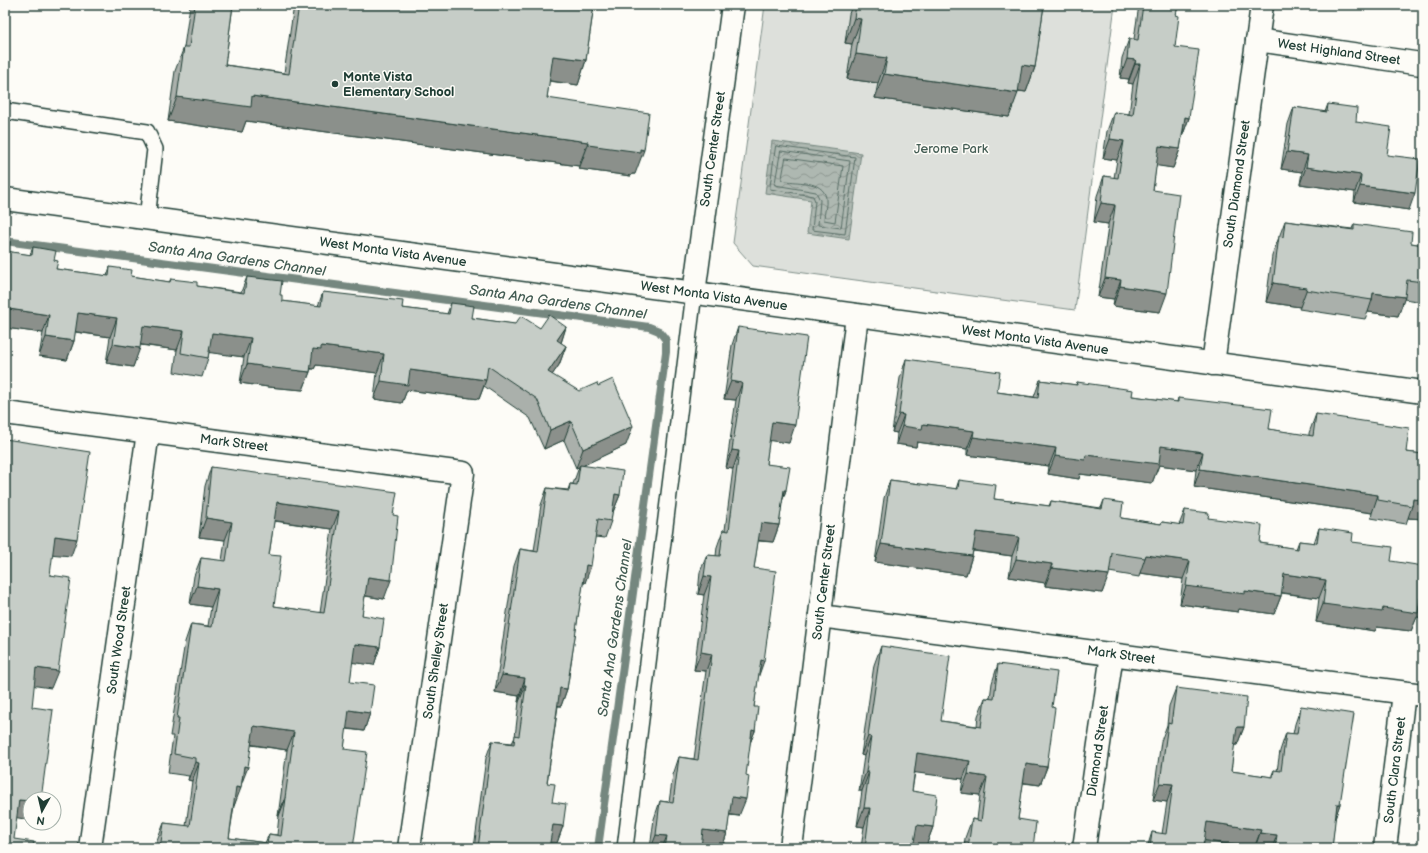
<svg xmlns="http://www.w3.org/2000/svg" width="1428" height="853" font-family="'Balsamiq Sans',sans-serif">
<style>
.green{fill:#dde0db;stroke:#7e8e88}
.water{fill:url(#water-waves);stroke:#75877f}
.lines{fill:none;stroke-linecap:round;stroke-linejoin:round}
.shore{stroke:#586e66;stroke-width:1}
.stream{stroke:#75877f;stroke-width:8}
.service-casing{stroke:#1f3d34;stroke-width:18}
.minor-casing{stroke:#1f3d34;stroke-width:25}
.service{stroke:#fdfcf7;stroke-width:15}
.minor{stroke:#fdfcf7;stroke-width:22}
.wall{fill:#aab0ab;stroke:#1f3d34;fill-rule:evenodd}
.shaded-wall{fill:#8b908b;stroke:#1f3d34}
.building{fill:#c6cdc7;stroke:#1f3d34;fill-rule:evenodd}
.poi-dot{fill:#1f3d34;stroke:#fdfcf7;stroke-width:1.5}
.labels{text-anchor:middle;dominant-baseline:central;stroke-width:3;stroke-linejoin:round;paint-order:stroke}
.street-label{font-size:13px;fill:#1f3d34;stroke:#fdfcf7}
.poi-label{font-size:13px;font-weight:bold;fill:#1f3d34;stroke:#fdfcf7;text-anchor:start}
.park-label{font-size:13px;fill:#455e55;stroke:#fdfcf7}
.water-label{font-size:14px;font-style:italic;fill:#435c53;stroke:#fdfcf7}
</style>
<defs>
<pattern id="water-waves" width="16" height="10" patternUnits="userSpaceOnUse"><rect width="16" height="10" fill="#aeb8b1"/><path d="M0 5q4-4 8 0t8 0" fill="none" stroke="#8d9791"/></pattern>
</defs>
<rect width="100%" height="100%" fill="#fdfcf7"/>
<filter id="ink" filterUnits="userSpaceOnUse"><feTurbulence type="fractalNoise" baseFrequency=".025" numOctaves="2"/><feDisplacementMap in="SourceGraphic" scale="8" xChannelSelector="R" yChannelSelector="G"/><feConvolveMatrix kernelMatrix="1 2 1 2 8 2 1 2 1" color-interpolation-filters="sRGB"/></filter>
<g filter="url(#ink)">
<path class="green" d="M 765,5 L 1115,5 L 1075,310 L 753,266 L 733,243 Z"/>
<path class="water" d="M 772,141 L 861,153 L 849,239 L 807,233 L 811,200 L 765,193 Z"/>
<g class="lines">
<g class="shore">
<path d="M 776,146 L 855,157 L 845,234 L 812,230 L 815,201 L 813,196 L 770,189 Z"/>
<path d="M 781,151 L 850,161 L 841,228 L 818,225 L 820,200 L 816,192 L 775,185 Z"/>
<path d="M 786,158 L 843,166 L 835,222 L 824,220 C 824,213 827,205 826,198 C 823,179 795,184 782,180 Z"/>
</g>
<path class="stream" d="M 5,241 L 649,327 L 659,331 L 666,340 L 666,352 L 598,848"/>
<defs>
<g id="service">
<path d="M 5,111 L 147,132 L 155,149 L 147,219"/>
<path d="M 625,848 L 694,293"/>
</g>
<g id="minor">
<path d="M 1257,40 L 1421,64"/>
<path d="M 5,199 L 1423,392"/>
<path d="M 694,293 L 733,5"/>
<path d="M 1213,364 L 1262,5"/>
<path d="M 5,413 L 463,473 L 409,848"/>
<path d="M 820,616 L 1423,695"/>
<path d="M 90,848 L 148,432"/>
<path d="M 791,848 L 857,316"/>
<path d="M 1084,848 L 1112,654"/>
<path d="M 1385,848 L 1404,693"/>
</g>
</defs>
<use href="#service" class="service-casing"/>
<use href="#minor" class="minor-casing"/>
<use href="#service" class="service"/>
<use href="#minor" class="minor"/>
</g>
<g class="wall">
<path d="M 190,5 L 233,5 L 225,65 L 284,73 L 294,5 L 594,5 L 586,60 L 578,85 L 549,81 L 547,98 L 635,174 L 632,174 L 631,176 L 579,169 L 579,166 L 246,121 L 242,132 L 168,121 L 175,71 L 184,47 Z"/>
<path d="M 852,5 L 1044,5 L 1035,67 L 1026,92 L 1018,91 L 1009,117 L 875,98 L 878,83 L 847,79 L 852,44 L 845,43 L 849,14 Z"/>
<path d="M 1139,5 L 1178,5 L 1176,15 L 1175,47 L 1189,118 L 1182,137 L 1180,149 L 1173,168 L 1156,165 L 1153,190 L 1160,312 L 1113,306 L 1114,299 L 1098,297 L 1108,227 L 1108,224 L 1094,222 L 1097,196 L 1104,176 L 1114,178 L 1117,160 L 1103,158 L 1107,131 L 1114,112 L 1129,114 L 1133,84 L 1128,83 L 1129,79 L 1120,78 L 1122,58 L 1129,39 L 1134,39 Z"/>
<path d="M 1328,104 L 1356,122 L 1387,155 L 1409,210 L 1354,202 L 1355,192 L 1300,184 L 1302,172 L 1281,169 L 1288,124 L 1294,107 L 1325,112 Z"/>
<path d="M 1285,221 L 1352,229 L 1354,224 L 1411,243 L 1423,245 L 1423,302 L 1404,299 L 1398,316 L 1368,312 L 1365,319 L 1299,309 L 1300,307 L 1266,302 L 1272,256 Z"/>
<path d="M 33,247 L 54,260 L 56,269 L 107,276 L 110,267 L 131,276 L 169,282 L 171,279 L 197,286 L 241,292 L 247,277 L 280,295 L 282,301 L 318,306 L 323,292 L 402,308 L 447,314 L 451,303 L 472,318 L 540,328 L 566,327 L 561,343 L 566,346 L 559,365 L 552,375 L 626,445 L 583,465 L 620,495 L 613,512 L 612,512 L 611,521 L 605,538 L 595,537 L 585,583 L 583,583 L 567,689 L 561,706 L 558,706 L 547,783 L 552,802 L 563,826 L 557,843 L 550,842 L 549,848 L 474,848 L 486,758 L 492,741 L 512,743 L 515,737 L 519,702 L 518,702 L 519,696 L 495,692 L 514,566 L 520,549 L 534,551 L 541,505 L 547,488 L 568,490 L 570,484 L 573,484 L 579,467 L 576,468 L 564,440 L 544,449 L 530,418 L 484,386 L 479,399 L 407,390 L 402,403 L 374,399 L 377,373 L 316,365 L 314,369 L 311,369 L 303,390 L 268,387 L 240,383 L 244,357 L 209,352 L 208,358 L 202,377 L 174,372 L 177,350 L 140,345 L 133,367 L 106,363 L 110,337 L 75,332 L 74,341 L 67,360 L 39,356 L 43,333 L 6,328 L 5,334 L 5,251 L 30,255 Z"/>
<path d="M 738,327 L 789,443 L 769,440 L 766,464 L 786,490 L 782,501 L 779,525 L 773,542 L 758,541 L 754,568 L 758,678 L 754,707 L 755,731 L 750,743 L 739,816 L 729,815 L 727,833 L 722,848 L 650,848 L 654,819 L 660,801 L 669,802 L 673,775 L 679,757 L 694,759 L 706,671 L 694,670 L 704,595 L 698,594 L 700,572 L 707,555 L 716,556 L 717,547 L 723,530 L 725,530 L 733,469 L 726,468 L 736,400 L 724,399 L 732,345 Z"/>
<path d="M 906,359 L 997,392 L 1034,397 L 1040,380 L 1076,385 L 1077,382 L 1132,396 L 1177,402 L 1178,398 L 1269,429 L 1309,436 L 1309,433 L 1316,414 L 1406,452 L 1423,454 L 1423,519 L 1408,518 L 1406,524 L 1371,518 L 1372,513 L 1194,487 L 1196,470 L 1159,465 L 1152,483 L 1080,474 L 1079,479 L 1048,474 L 1049,466 L 967,455 L 967,449 L 917,442 L 916,447 L 896,444 L 897,433 L 892,432 L 900,378 Z"/>
<path d="M 211,467 L 393,515 L 384,599 L 365,596 L 362,615 L 380,647 L 374,665 L 352,662 L 350,682 L 370,713 L 364,731 L 346,729 L 344,749 L 353,848 L 156,848 L 157,841 L 164,823 L 186,826 L 192,781 L 188,780 L 189,776 L 168,773 L 173,736 L 170,736 L 185,642 L 191,624 L 208,626 L 211,607 L 190,604 L 194,576 L 201,558 L 222,561 L 225,540 L 199,537 L 205,486 ZM 274,521 L 332,529 L 320,613 L 274,606 L 269,555 ZM 251,745 L 287,750 L 278,816 L 279,816 L 277,835 L 269,834 L 265,843 L 229,838 L 234,806 L 241,785 Z"/>
<path d="M 890,480 L 956,489 L 959,480 L 994,499 L 1049,506 L 1051,501 L 1101,508 L 1104,500 L 1121,518 L 1161,524 L 1162,522 L 1179,525 L 1185,510 L 1208,518 L 1260,543 L 1296,549 L 1299,541 L 1314,543 L 1319,528 L 1352,542 L 1391,561 L 1417,617 L 1411,631 L 1377,627 L 1375,631 L 1316,622 L 1319,598 L 1281,593 L 1281,596 L 1274,614 L 1239,609 L 1238,612 L 1180,604 L 1183,579 L 1140,573 L 1139,577 L 1109,572 L 1102,593 L 1045,586 L 1045,583 L 1009,577 L 1012,556 L 973,551 L 972,556 L 966,575 L 875,562 L 884,498 Z"/>
<path d="M 881,646 L 941,721 L 977,726 L 978,716 L 985,698 L 990,698 L 992,683 L 998,664 L 1052,707 L 1047,767 L 1040,785 L 1023,783 L 1018,819 L 1033,848 L 964,848 L 965,838 L 972,819 L 977,820 L 980,795 L 961,793 L 963,779 L 915,772 L 912,791 L 933,827 L 926,846 L 914,844 L 913,848 L 861,848 L 864,827 L 857,826 L 862,791 L 859,791 L 864,756 L 861,755 L 874,665 Z"/>
<path d="M 1176,688 L 1244,727 L 1237,745 L 1234,745 L 1231,771 L 1271,777 L 1274,770 L 1277,771 L 1280,751 L 1286,733 L 1293,734 L 1295,724 L 1301,706 L 1340,804 L 1335,817 L 1332,848 L 1254,848 L 1204,841 L 1203,848 L 1147,848 L 1152,832 L 1162,834 L 1167,802 L 1153,800 L 1161,741 L 1167,725 L 1169,706 Z"/>
</g>
<g class="shaded-wall">
<path d="M 854,18 L 861,19 L 852,44 L 845,43 Z"/>
<path d="M 856,54 L 887,58 L 878,83 L 847,79 Z"/>
<path d="M 553,56 L 586,60 L 578,85 L 544,80 Z"/>
<path d="M 1127,59 L 1136,60 L 1129,79 L 1120,78 Z"/>
<path d="M 1135,64 L 1140,64 L 1133,84 L 1128,83 Z"/>
<path d="M 1022,65 L 1035,67 L 1026,92 L 1013,90 Z"/>
<path d="M 884,74 L 1018,93 L 1009,117 L 875,98 Z"/>
<path d="M 252,96 L 588,142 L 579,166 L 246,121 L 242,132 L 168,121 L 177,97 Z"/>
<path d="M 1185,117 L 1189,118 L 1182,137 Z"/>
<path d="M 1110,139 L 1124,141 L 1117,160 L 1103,158 Z"/>
<path d="M 588,145 L 644,150 L 635,174 L 632,174 L 631,176 L 579,169 Z"/>
<path d="M 1159,146 L 1180,149 L 1173,168 L 1152,165 Z"/>
<path d="M 1287,152 L 1308,155 L 1302,172 L 1281,169 Z"/>
<path d="M 1306,167 L 1361,175 L 1355,192 L 1300,184 Z"/>
<path d="M 1360,186 L 1415,193 L 1409,210 L 1354,202 Z"/>
<path d="M 1101,203 L 1115,205 L 1108,224 L 1094,222 Z"/>
<path d="M 1105,278 L 1121,280 L 1114,299 L 1098,297 Z"/>
<path d="M 1273,283 L 1307,288 L 1300,307 L 1266,302 Z"/>
<path d="M 1120,286 L 1167,293 L 1160,312 L 1113,306 Z"/>
<path d="M 1373,293 L 1405,297 L 1398,316 L 1368,312 L 1372,300 Z"/>
<path d="M 9,309 L 49,315 L 43,333 L 5,328 Z"/>
<path d="M 78,313 L 117,318 L 110,337 L 71,331 Z"/>
<path d="M 143,326 L 184,331 L 177,350 L 136,344 Z"/>
<path d="M 566,327 L 560,346 L 557,340 Z"/>
<path d="M 212,333 L 251,338 L 244,357 L 205,352 Z"/>
<path d="M 46,337 L 74,341 L 67,360 L 39,356 Z"/>
<path d="M 113,344 L 140,348 L 133,367 L 106,363 Z"/>
<path d="M 321,346 L 384,354 L 377,373 L 316,365 L 314,369 L 307,368 L 313,349 Z"/>
<path d="M 566,346 L 559,365 L 541,391 L 548,372 Z"/>
<path d="M 247,364 L 310,372 L 303,390 L 268,387 L 240,383 Z"/>
<path d="M 410,370 L 486,380 L 479,399 L 407,390 L 402,403 L 374,399 L 381,381 Z"/>
<path d="M 731,381 L 742,383 L 736,400 L 724,399 Z"/>
<path d="M 899,414 L 904,415 L 897,433 L 892,432 Z"/>
<path d="M 571,421 L 564,440 L 544,449 L 550,430 Z"/>
<path d="M 772,422 L 795,425 L 789,443 L 765,440 Z"/>
<path d="M 923,424 L 974,431 L 967,449 L 917,442 L 916,447 L 896,444 L 902,426 Z"/>
<path d="M 633,426 L 626,445 L 580,467 L 580,465 L 579,467 L 576,468 L 583,449 Z"/>
<path d="M 973,437 L 1056,448 L 1049,466 L 967,455 Z"/>
<path d="M 1161,446 L 1203,452 L 1196,470 L 1159,465 L 1152,483 L 1080,474 L 1079,479 L 1048,474 L 1055,456 L 1086,455 Z"/>
<path d="M 732,450 L 739,451 L 733,469 L 726,468 Z"/>
<path d="M 1200,469 L 1378,495 L 1372,513 L 1194,487 Z"/>
<path d="M 784,490 L 786,490 L 780,508 Z"/>
<path d="M 615,494 L 620,495 L 613,512 L 609,511 Z"/>
<path d="M 1413,499 L 1423,500 L 1423,519 L 1408,518 L 1412,506 Z"/>
<path d="M 277,502 L 339,511 L 332,529 L 270,520 Z"/>
<path d="M 206,518 L 232,522 L 225,540 L 199,537 Z"/>
<path d="M 761,523 L 779,525 L 773,542 L 754,540 Z"/>
<path d="M 976,532 L 1019,537 L 1012,556 L 969,550 Z"/>
<path d="M 55,536 L 77,539 L 71,556 L 49,554 Z"/>
<path d="M 881,544 L 972,556 L 966,575 L 875,562 Z"/>
<path d="M 1146,555 L 1190,561 L 1183,579 L 1140,573 Z"/>
<path d="M 1016,559 L 1052,564 L 1045,583 L 1009,577 Z"/>
<path d="M 586,565 L 591,566 L 585,583 L 579,582 Z"/>
<path d="M 1052,568 L 1109,575 L 1102,593 L 1045,586 Z"/>
<path d="M 1284,574 L 1326,580 L 1319,598 L 1277,592 Z"/>
<path d="M 704,576 L 711,577 L 704,595 L 698,594 Z"/>
<path d="M 368,577 L 391,580 L 384,599 L 361,595 Z"/>
<path d="M 197,586 L 218,589 L 211,607 L 190,604 Z"/>
<path d="M 1186,586 L 1245,591 L 1281,596 L 1274,614 L 1239,609 L 1238,612 L 1180,604 Z"/>
<path d="M 1420,598 L 1423,599 L 1423,618 L 1417,617 L 1411,631 L 1377,627 L 1375,631 L 1316,622 L 1323,604 L 1383,608 Z"/>
<path d="M 355,644 L 380,647 L 374,665 L 348,662 Z"/>
<path d="M 701,652 L 712,654 L 706,671 L 694,670 Z"/>
<path d="M 761,660 L 764,661 L 758,678 Z"/>
<path d="M 36,668 L 58,671 L 51,688 L 30,685 Z"/>
<path d="M 502,675 L 525,678 L 519,696 L 495,692 Z"/>
<path d="M 524,685 L 526,685 L 519,702 L 518,702 Z"/>
<path d="M 560,688 L 567,689 L 561,706 L 554,705 Z"/>
<path d="M 349,710 L 370,713 L 364,731 L 342,728 Z"/>
<path d="M 254,726 L 294,732 L 287,750 L 248,744 Z"/>
<path d="M 1237,727 L 1244,727 L 1237,745 L 1230,745 Z"/>
<path d="M 752,730 L 755,731 L 748,748 Z"/>
<path d="M 868,736 L 871,737 L 864,756 L 861,755 Z"/>
<path d="M 917,753 L 970,761 L 963,779 L 910,772 Z"/>
<path d="M 195,762 L 199,763 L 192,781 L 188,780 Z"/>
<path d="M 1026,764 L 1047,767 L 1040,785 L 1019,782 Z"/>
<path d="M 244,766 L 248,767 L 241,785 Z"/>
<path d="M 866,772 L 869,772 L 862,791 L 859,791 Z"/>
<path d="M 968,774 L 987,777 L 980,795 L 961,793 Z"/>
<path d="M 1160,783 L 1173,784 L 1167,802 L 1153,800 Z"/>
<path d="M 236,787 L 241,788 L 234,806 L 230,806 Z"/>
<path d="M 732,797 L 746,799 L 739,816 L 725,814 Z"/>
<path d="M 285,798 L 286,798 L 279,816 L 278,816 Z"/>
<path d="M 19,800 L 30,801 L 30,820 L 13,817 Z"/>
<path d="M 1337,804 L 1340,804 L 1334,822 Z"/>
<path d="M 864,808 L 870,808 L 864,827 L 857,826 Z"/>
<path d="M 1207,822 L 1261,830 L 1254,848 L 1200,840 Z"/>
<path d="M 553,825 L 563,826 L 557,843 L 546,842 Z"/>
<path d="M 917,825 L 933,827 L 926,846 L 910,843 Z"/>
<path d="M 703,830 L 727,833 L 722,848 L 697,848 Z"/>
<path d="M 1260,833 L 1277,835 L 1272,848 L 1255,848 Z"/>
<path d="M 656,835 L 667,836 L 662,848 L 651,848 Z"/>
</g>
<g class="building">
<path d="M 195,5 L 233,5 L 225,65 L 289,74 L 299,5 L 594,5 L 586,60 L 553,56 L 547,98 L 649,113 L 644,150 L 640,149 L 640,152 L 588,145 L 588,142 L 252,96 L 251,107 L 177,97 L 184,47 L 189,47 Z"/>
<path d="M 856,5 L 1044,5 L 1035,67 L 1022,65 L 1018,93 L 884,74 L 887,58 L 856,54 L 861,19 L 854,18 Z"/>
<path d="M 1143,5 L 1178,5 L 1176,15 L 1179,16 L 1175,47 L 1199,50 L 1189,118 L 1185,117 L 1180,149 L 1159,146 L 1153,190 L 1179,194 L 1167,293 L 1120,286 L 1121,280 L 1105,278 L 1115,207 L 1115,205 L 1101,203 L 1104,176 L 1118,178 L 1124,141 L 1110,139 L 1114,112 L 1133,115 L 1140,64 L 1135,64 L 1136,60 L 1127,59 L 1129,39 L 1138,40 Z"/>
<path d="M 1328,104 L 1357,108 L 1356,122 L 1391,127 L 1387,155 L 1420,159 L 1415,193 L 1360,186 L 1361,175 L 1306,167 L 1308,155 L 1287,152 L 1294,107 L 1327,112 Z"/>
<path d="M 1285,221 L 1354,230 L 1354,224 L 1412,232 L 1411,243 L 1423,245 L 1423,282 L 1407,280 L 1405,297 L 1373,293 L 1372,300 L 1306,290 L 1307,288 L 1273,283 L 1279,236 L 1283,237 Z"/>
<path d="M 33,247 L 56,251 L 54,260 L 58,261 L 56,269 L 109,276 L 110,267 L 132,270 L 131,276 L 170,282 L 171,279 L 197,282 L 197,286 L 244,293 L 247,277 L 282,281 L 280,295 L 282,295 L 282,301 L 321,306 L 323,292 L 403,301 L 402,308 L 449,314 L 451,303 L 474,306 L 472,318 L 515,324 L 521,316 L 540,328 L 549,315 L 566,327 L 557,340 L 566,346 L 548,372 L 579,391 L 597,383 L 598,386 L 613,379 L 633,426 L 583,449 L 571,421 L 550,430 L 537,399 L 488,366 L 486,380 L 410,370 L 408,385 L 381,381 L 384,354 L 321,346 L 321,350 L 313,349 L 310,372 L 274,368 L 247,364 L 251,338 L 212,333 L 208,358 L 181,353 L 184,331 L 143,326 L 140,348 L 113,344 L 117,318 L 78,313 L 74,341 L 46,337 L 49,315 L 9,309 L 6,332 L 5,332 L 5,251 L 32,255 Z"/>
<path d="M 738,327 L 807,337 L 795,425 L 772,422 L 766,464 L 790,467 L 786,490 L 784,490 L 779,525 L 761,523 L 754,568 L 776,571 L 764,661 L 761,660 L 754,707 L 758,707 L 755,731 L 752,730 L 746,775 L 749,776 L 746,799 L 732,797 L 727,833 L 703,830 L 701,848 L 665,848 L 667,836 L 656,835 L 660,801 L 673,803 L 679,757 L 698,760 L 712,654 L 701,652 L 711,577 L 704,576 L 707,555 L 720,556 L 723,530 L 729,531 L 739,451 L 732,450 L 742,383 L 731,381 Z"/>
<path d="M 906,359 L 1000,372 L 997,392 L 1038,398 L 1040,380 L 1077,385 L 1077,382 L 1133,390 L 1132,396 L 1178,402 L 1178,398 L 1272,409 L 1269,429 L 1313,436 L 1316,414 L 1409,428 L 1406,452 L 1423,454 L 1423,500 L 1413,499 L 1412,506 L 1378,500 L 1378,495 L 1200,469 L 1203,452 L 1161,446 L 1159,464 L 1086,455 L 1085,460 L 1055,456 L 1056,448 L 973,437 L 974,431 L 923,424 L 922,429 L 902,426 L 904,415 L 899,414 Z"/>
<path d="M 5,439 L 90,452 L 77,539 L 55,536 L 50,575 L 71,578 L 58,671 L 36,668 L 32,707 L 53,710 L 41,799 L 30,799 L 30,801 L 19,800 L 14,839 L 34,842 L 33,848 L 5,848 Z"/>
<path d="M 580,465 L 623,471 L 620,495 L 615,494 L 611,521 L 598,519 L 591,566 L 586,565 L 567,689 L 560,688 L 547,783 L 555,784 L 552,802 L 566,804 L 563,826 L 553,825 L 549,848 L 478,848 L 492,741 L 514,744 L 515,735 L 519,736 L 526,685 L 524,685 L 525,678 L 502,675 L 520,549 L 538,552 L 547,488 L 569,491 L 570,484 L 577,485 Z"/>
<path d="M 211,467 L 397,492 L 393,515 L 398,516 L 391,580 L 368,577 L 362,615 L 384,619 L 380,647 L 355,644 L 350,682 L 374,685 L 370,713 L 349,710 L 344,749 L 367,752 L 353,848 L 160,848 L 164,823 L 190,826 L 199,763 L 195,762 L 195,758 L 174,754 L 179,718 L 177,718 L 191,624 L 212,627 L 218,589 L 197,586 L 201,558 L 226,561 L 232,522 L 206,518 ZM 277,502 L 339,511 L 324,613 L 274,606 L 281,556 L 269,555 ZM 254,726 L 294,732 L 285,798 L 286,798 L 281,836 L 269,834 L 267,843 L 229,838 L 236,787 L 241,788 L 244,766 L 248,767 Z"/>
<path d="M 890,480 L 958,489 L 959,480 L 996,485 L 994,499 L 1050,506 L 1051,501 L 1102,509 L 1104,500 L 1123,503 L 1121,518 L 1161,524 L 1162,522 L 1183,525 L 1185,510 L 1209,513 L 1208,518 L 1262,525 L 1260,543 L 1298,549 L 1299,541 L 1317,543 L 1319,528 L 1353,533 L 1352,542 L 1393,547 L 1391,561 L 1423,566 L 1423,599 L 1420,598 L 1418,613 L 1383,608 L 1382,612 L 1323,604 L 1326,580 L 1284,574 L 1281,596 L 1245,591 L 1245,594 L 1186,586 L 1190,561 L 1146,555 L 1145,558 L 1112,553 L 1109,575 L 1052,568 L 1052,564 L 1016,559 L 1019,537 L 976,532 L 972,556 L 881,544 Z"/>
<path d="M 881,646 L 950,656 L 941,721 L 981,727 L 985,698 L 994,699 L 998,664 L 1057,672 L 1052,707 L 1055,708 L 1047,767 L 1026,764 L 1018,819 L 1036,822 L 1033,848 L 968,848 L 972,819 L 981,821 L 987,777 L 968,774 L 970,761 L 917,753 L 912,791 L 937,795 L 933,827 L 917,825 L 913,848 L 865,848 L 870,808 L 864,808 L 869,772 L 866,772 L 871,737 L 868,736 Z"/>
<path d="M 1176,688 L 1247,697 L 1244,727 L 1237,727 L 1231,771 L 1273,777 L 1274,770 L 1281,771 L 1286,733 L 1297,734 L 1301,706 L 1354,714 L 1340,804 L 1337,804 L 1332,848 L 1275,848 L 1277,835 L 1260,833 L 1261,830 L 1207,822 L 1203,848 L 1150,848 L 1152,832 L 1166,834 L 1173,784 L 1160,783 L 1168,723 L 1171,724 Z"/>
</g>
</g>
<circle class="poi-dot" cx="335" cy="84" r="4"/>
<g class="labels">
<g class="street-label">
<text transform="translate(1339 52) rotate(8)">West Highland Street</text>
<text transform="translate(713 149) rotate(-82)">South Center Street</text>
<text transform="translate(1237 184) rotate(-82)">South Diamond Street</text>
<text transform="translate(393 252) rotate(8)">West Monta Vista Avenue</text>
<text transform="translate(714 296) rotate(8)">West Monta Vista Avenue</text>
<text transform="translate(1035 340) rotate(8)">West Monta Vista Avenue</text>
<text transform="translate(234 443) rotate(7)">Mark Street</text>
<text transform="translate(824 582) rotate(-83)">South Center Street</text>
<text transform="translate(119 640) rotate(-82)">South Wood Street</text>
<text transform="translate(1121 655) rotate(8)">Mark Street</text>
<text transform="translate(436 661) rotate(-82)">South Shelley Street</text>
<text transform="translate(1098 751) rotate(-82)">Diamond Street</text>
<text transform="translate(1395 770) rotate(-83)">South Clara Street</text>
</g>
<g class="poi-label">
<text x="343" y="77">Monte Vista<tspan x="343" dy="15">Elementary School</tspan></text>
</g>
<g class="park-label">
<text x="951" y="149">Jerome Park</text>
</g>
<g class="water-label">
<text transform="translate(237 259) rotate(8)">Santa Ana Gardens Channel</text>
<text transform="translate(558 302) rotate(8)">Santa Ana Gardens Channel</text>
<text transform="translate(615 628) rotate(-82)">Santa Ana Gardens Channel</text>
</g>
</g>
<rect width="1428" height="853" fill="none" stroke="#fdfcf7" stroke-width="20"/>
<rect x="10" y="10" width="1408" height="833" fill="none" stroke="#1f3d34" stroke-width="1.5" filter="url(#ink)"/>
<g transform="translate(42 811) rotate(188)"><circle r="19" fill="#fdfcf7" stroke="#a4b0a9"/>
<path d="M0-3L7 15L0 10L-7 15Z" fill="#1f3d34"/>
<text y="-6" font-size="11" font-weight="bold" text-anchor="middle" fill="#1f3d34">N</text>
</g>
</svg>
